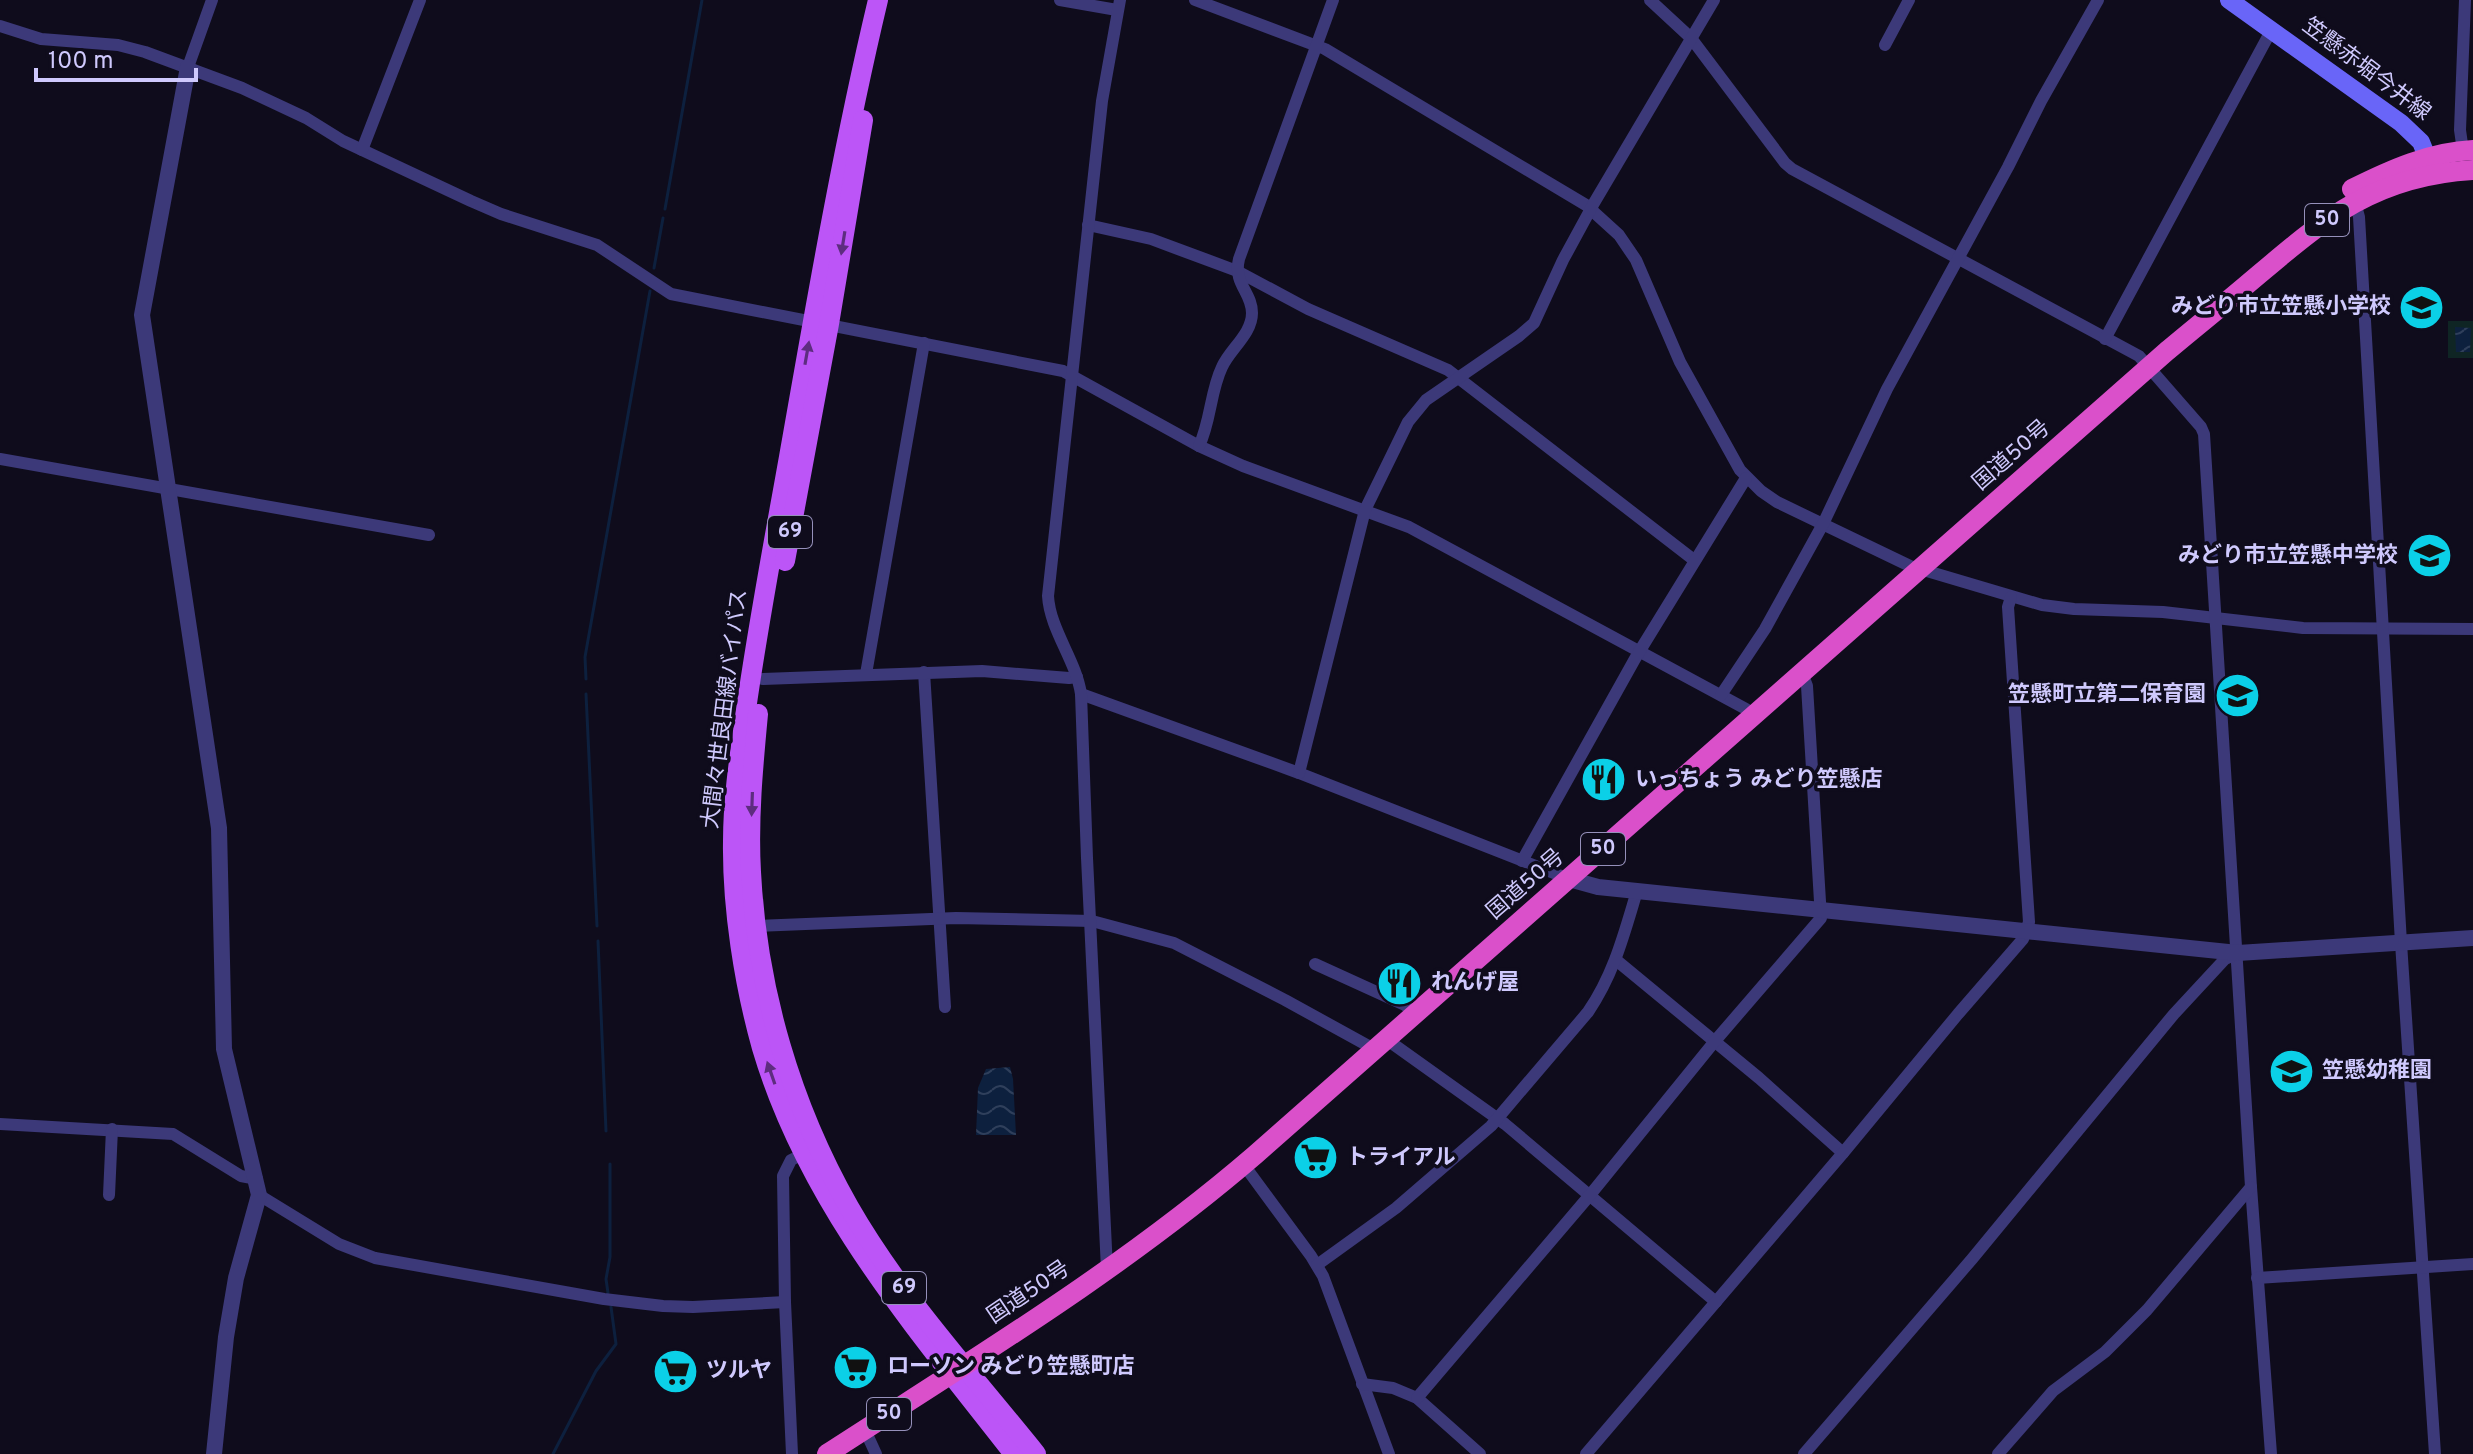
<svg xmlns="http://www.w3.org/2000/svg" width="2473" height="1454" font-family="Overpass,'Noto Sans JP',sans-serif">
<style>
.pitch{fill:#0f2524}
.water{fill:url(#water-waves)}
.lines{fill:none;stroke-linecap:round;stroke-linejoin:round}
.stream{stroke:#0d203e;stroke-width:3}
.minor{stroke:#3c3979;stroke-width:12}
.tertiary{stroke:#3c3979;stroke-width:16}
.secondary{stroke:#6965f8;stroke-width:18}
.primary{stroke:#bc55f7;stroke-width:20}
.trunk{stroke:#da50ca;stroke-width:20}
.oneway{fill:#5d2d7f}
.labels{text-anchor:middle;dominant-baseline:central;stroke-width:7;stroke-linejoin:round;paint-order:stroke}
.shield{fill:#0f0c1c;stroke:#9590ba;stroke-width:2}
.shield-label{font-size:20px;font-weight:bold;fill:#cfc9fd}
.street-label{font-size:22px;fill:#cfc9fd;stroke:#0f0c1c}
.poi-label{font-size:22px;font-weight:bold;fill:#cfc9fd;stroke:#0f0c1c;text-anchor:start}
</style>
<defs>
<pattern id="water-waves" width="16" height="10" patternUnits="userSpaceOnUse" patternTransform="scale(2)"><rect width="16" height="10" fill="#0d203e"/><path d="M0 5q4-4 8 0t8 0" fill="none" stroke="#2f3f5b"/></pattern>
</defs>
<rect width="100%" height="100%" fill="#0f0c1c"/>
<rect class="pitch" x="2448" y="321" width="25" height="37"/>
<g class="water">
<path d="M 2455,327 L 2471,328 L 2470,352 L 2456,352 Z"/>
<path d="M 1010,1067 L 1013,1079 L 1016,1135 L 976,1135 L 978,1088 L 986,1069 Z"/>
</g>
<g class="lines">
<g class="stream">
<path d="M 665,209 L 702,0"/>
<path d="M 654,268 L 663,218"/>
<path d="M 586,679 L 585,657 L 650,291"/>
<path d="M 586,694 L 597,926"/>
<path d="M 598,941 L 606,1131"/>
<path d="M 608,1293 L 606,1279 L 610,1257 L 610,1164"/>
<path d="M 553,1454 L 596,1371 L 616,1344 L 611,1307"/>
</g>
<g class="minor">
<path d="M 1060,0 L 1117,10"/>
<path d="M 1195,0 L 1325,49 L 1586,205 L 1619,235 L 1636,260 L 1680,362 L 1740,470 L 1761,491 L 1777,502 L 1910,566 L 2042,605 L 2074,609 L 2163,612 L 2303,628 L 2473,629"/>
<path d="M 1650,0 L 1691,38 L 1785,163 L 1792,169 L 2139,356 L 2201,427 L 2204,434 L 2251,1187 L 2271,1454"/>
<path d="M 0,26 L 41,39 L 118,45 L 145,52 L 242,88 L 306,118 L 343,141 L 471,201 L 501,214 L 597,245 L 671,294 L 1063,371 L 1199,446 L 1243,466 L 1409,527 L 1746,709 L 1753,716"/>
<path d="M 1885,45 L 1909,0"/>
<path d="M 188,67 L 212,0"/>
<path d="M 362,150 L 420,0"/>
<path d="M 2463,151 L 2460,130 L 2465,0"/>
<path d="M 2355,202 L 2359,217 L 2401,943 L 2435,1454"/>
<path d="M 1088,225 L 1151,239 L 1237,271 L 1308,309 L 1448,370 L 1694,560"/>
<path d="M 2105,339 L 2272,29"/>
<path d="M 1199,446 C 1211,421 1210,392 1222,367 C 1230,349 1252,334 1252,313 C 1252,292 1233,284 1239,259 L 1333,0"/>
<path d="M 0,459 L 429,535"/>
<path d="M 924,672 L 945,1007"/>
<path d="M 866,674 L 924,343"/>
<path d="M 763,679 L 982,671 L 1069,678 L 1077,677"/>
<path d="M 1081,694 L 1299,773 L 1569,879"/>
<path d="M 1721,695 L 1765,629 L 1823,524 L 1887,389 L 2008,167 L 2041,101 L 2098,0"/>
<path d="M 1299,773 L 1365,510 L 1408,422 L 1426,400 L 1519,336 L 1534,323 L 1563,260 L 1594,203 L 1714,0"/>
<path d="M 1522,861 L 1636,657 L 1746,478"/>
<path d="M 756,926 L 956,918 L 1092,921 L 1174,943 L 1285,1000 L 1374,1049"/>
<path d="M 1616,960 L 1759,1078 L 1843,1153"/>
<path d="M 1315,964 L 1405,1005 L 1416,1014"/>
<path d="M 1386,1039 L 1505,1124 L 1716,1302"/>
<path d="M 0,1124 L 173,1134 L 241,1176 L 257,1179"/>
<path d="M 1244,1165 L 1311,1256 L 1323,1276 L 1389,1454"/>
<path d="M 109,1195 L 112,1129"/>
<path d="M 259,1195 L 339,1244 L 375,1258 L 604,1299 L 663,1306 L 693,1307 L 785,1302"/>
<path d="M 1317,1265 L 1396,1208 L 1491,1126 L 1588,1012 C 1614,974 1624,934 1637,891"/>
<path d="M 1107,1269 L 1087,858 L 1081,694 C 1076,660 1050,630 1048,596 L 1102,101 L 1120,0"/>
<path d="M 2257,1278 L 2473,1264"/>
<path d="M 1362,1384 L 1393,1388 L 1417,1398 L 1480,1454"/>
<path d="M 1417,1398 L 1590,1195 L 1715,1041 L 1821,918 L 1807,686 L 1802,673"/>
<path d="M 865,1430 L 876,1454"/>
<path d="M 792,1454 L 785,1302 L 783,1176 L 791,1160 L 805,1153"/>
<path d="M 1586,1454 L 1843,1153 L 1958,1014 L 2023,939 L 2029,922 L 2008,607 L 2011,597"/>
<path d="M 1804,1454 L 1972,1259 L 2174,1014 L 2225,959 L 2238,953"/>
<path d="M 1998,1454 L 2053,1391 L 2105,1352 L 2147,1310 L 2251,1187"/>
</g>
<g class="tertiary">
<path d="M 188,67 L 142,315 L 219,828 L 224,1049 L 259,1195 L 236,1278 L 226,1337 L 214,1454"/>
<path d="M 1569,879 L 1598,887 L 1637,891 L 2238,953 L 2473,938"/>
</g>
<path class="secondary" d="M 2229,0 L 2401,123 L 2421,142 L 2427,157"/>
<g class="primary">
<path d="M 878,0 C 842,151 816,304 789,457 C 774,541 758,625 746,710 C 740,753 733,797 733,841 C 732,907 744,984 762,1048 C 808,1204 916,1328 1014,1454"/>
<path d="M 785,561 L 829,324 L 863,120"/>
<path d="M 758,714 C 753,767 748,820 751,872 C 757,989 791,1105 849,1207 C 900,1296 972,1374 1036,1454"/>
</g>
<g class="trunk">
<path d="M 2352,189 C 2390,170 2430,152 2473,150"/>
<path d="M 827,1454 C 972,1360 1124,1268 1255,1155 L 2167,351 C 2192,330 2217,310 2243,288 C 2318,225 2368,176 2473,170"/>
</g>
</g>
<defs><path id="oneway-solid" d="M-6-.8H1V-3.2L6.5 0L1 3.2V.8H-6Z" transform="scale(2)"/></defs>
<g class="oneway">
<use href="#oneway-solid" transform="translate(843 243) rotate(99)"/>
<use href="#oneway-solid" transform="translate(807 353) rotate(-80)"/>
<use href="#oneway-solid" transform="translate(752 804) rotate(92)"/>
<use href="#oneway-solid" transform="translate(771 1073) rotate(-109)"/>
</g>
<defs>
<symbol id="school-disc" viewBox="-11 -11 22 22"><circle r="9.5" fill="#0bd0e7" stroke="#0f0c1c"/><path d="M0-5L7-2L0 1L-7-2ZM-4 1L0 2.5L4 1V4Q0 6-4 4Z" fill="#111"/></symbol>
<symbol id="restaurant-disc" viewBox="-11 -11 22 22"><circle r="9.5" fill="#0bd0e7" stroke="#0f0c1c"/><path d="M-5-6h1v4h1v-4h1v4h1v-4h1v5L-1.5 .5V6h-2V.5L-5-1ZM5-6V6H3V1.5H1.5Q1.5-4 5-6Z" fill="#111"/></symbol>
<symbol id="supermarket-disc" viewBox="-11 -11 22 22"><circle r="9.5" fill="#0bd0e7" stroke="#0f0c1c"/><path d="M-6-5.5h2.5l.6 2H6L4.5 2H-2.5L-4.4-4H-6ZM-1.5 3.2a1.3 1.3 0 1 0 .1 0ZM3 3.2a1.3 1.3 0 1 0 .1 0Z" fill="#111"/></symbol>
</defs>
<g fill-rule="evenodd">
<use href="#school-disc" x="2396" y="282" width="51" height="51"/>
<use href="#school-disc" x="2404" y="530" width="51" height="51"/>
<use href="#school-disc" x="2212" y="670" width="51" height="51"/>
<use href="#restaurant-disc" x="1578" y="754" width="51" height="51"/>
<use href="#restaurant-disc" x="1374" y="958" width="51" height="51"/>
<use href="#school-disc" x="2266" y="1046" width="51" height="51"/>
<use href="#supermarket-disc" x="1290" y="1132" width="51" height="51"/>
<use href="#supermarket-disc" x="830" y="1342" width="51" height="51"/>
<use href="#supermarket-disc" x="650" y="1346" width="51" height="51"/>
</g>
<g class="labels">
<g class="shield">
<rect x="2305" y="204" width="44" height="32" rx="6"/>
<rect x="768" y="516" width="44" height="32" rx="6"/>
<rect x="1581" y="833" width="44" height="32" rx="6"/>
<rect x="882" y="1272" width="44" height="32" rx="6"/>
<rect x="867" y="1398" width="44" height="32" rx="6"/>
</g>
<g class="shield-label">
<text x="2327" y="220">50</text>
<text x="790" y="532">69</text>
<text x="1603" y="849">50</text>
<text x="904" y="1288">69</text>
<text x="889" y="1414">50</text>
</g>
<g class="street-label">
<text transform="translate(2366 70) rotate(37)">笠懸赤堀今井線</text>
<text transform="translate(2012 456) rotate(-41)">国道50号</text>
<text transform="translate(726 709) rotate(-83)">大間々世良田線バイパス</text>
<text transform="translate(1526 885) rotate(-41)">国道50号</text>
<text transform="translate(1029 1293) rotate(-34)">国道50号</text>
</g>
<g class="poi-label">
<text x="2391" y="307" text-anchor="end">みどり市立笠懸小学校</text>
<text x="2398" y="556" text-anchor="end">みどり市立笠懸中学校</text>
<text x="2206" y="695" text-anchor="end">笠懸町立第二保育園</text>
<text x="1635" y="780">いっちょう みどり笠懸店</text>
<text x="1431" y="983">れんげ屋</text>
<text x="2322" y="1071">笠懸幼稚園</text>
<text x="1346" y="1158">トライアル</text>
<text x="887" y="1367">ローソン みどり笠懸町店</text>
<text x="706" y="1371">ツルヤ</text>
</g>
</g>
<path d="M36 68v12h160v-12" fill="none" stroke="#cfc9fd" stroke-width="4"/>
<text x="48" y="68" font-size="24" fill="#cfc9fd" stroke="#0f0c1c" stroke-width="6" paint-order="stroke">100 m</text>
</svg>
